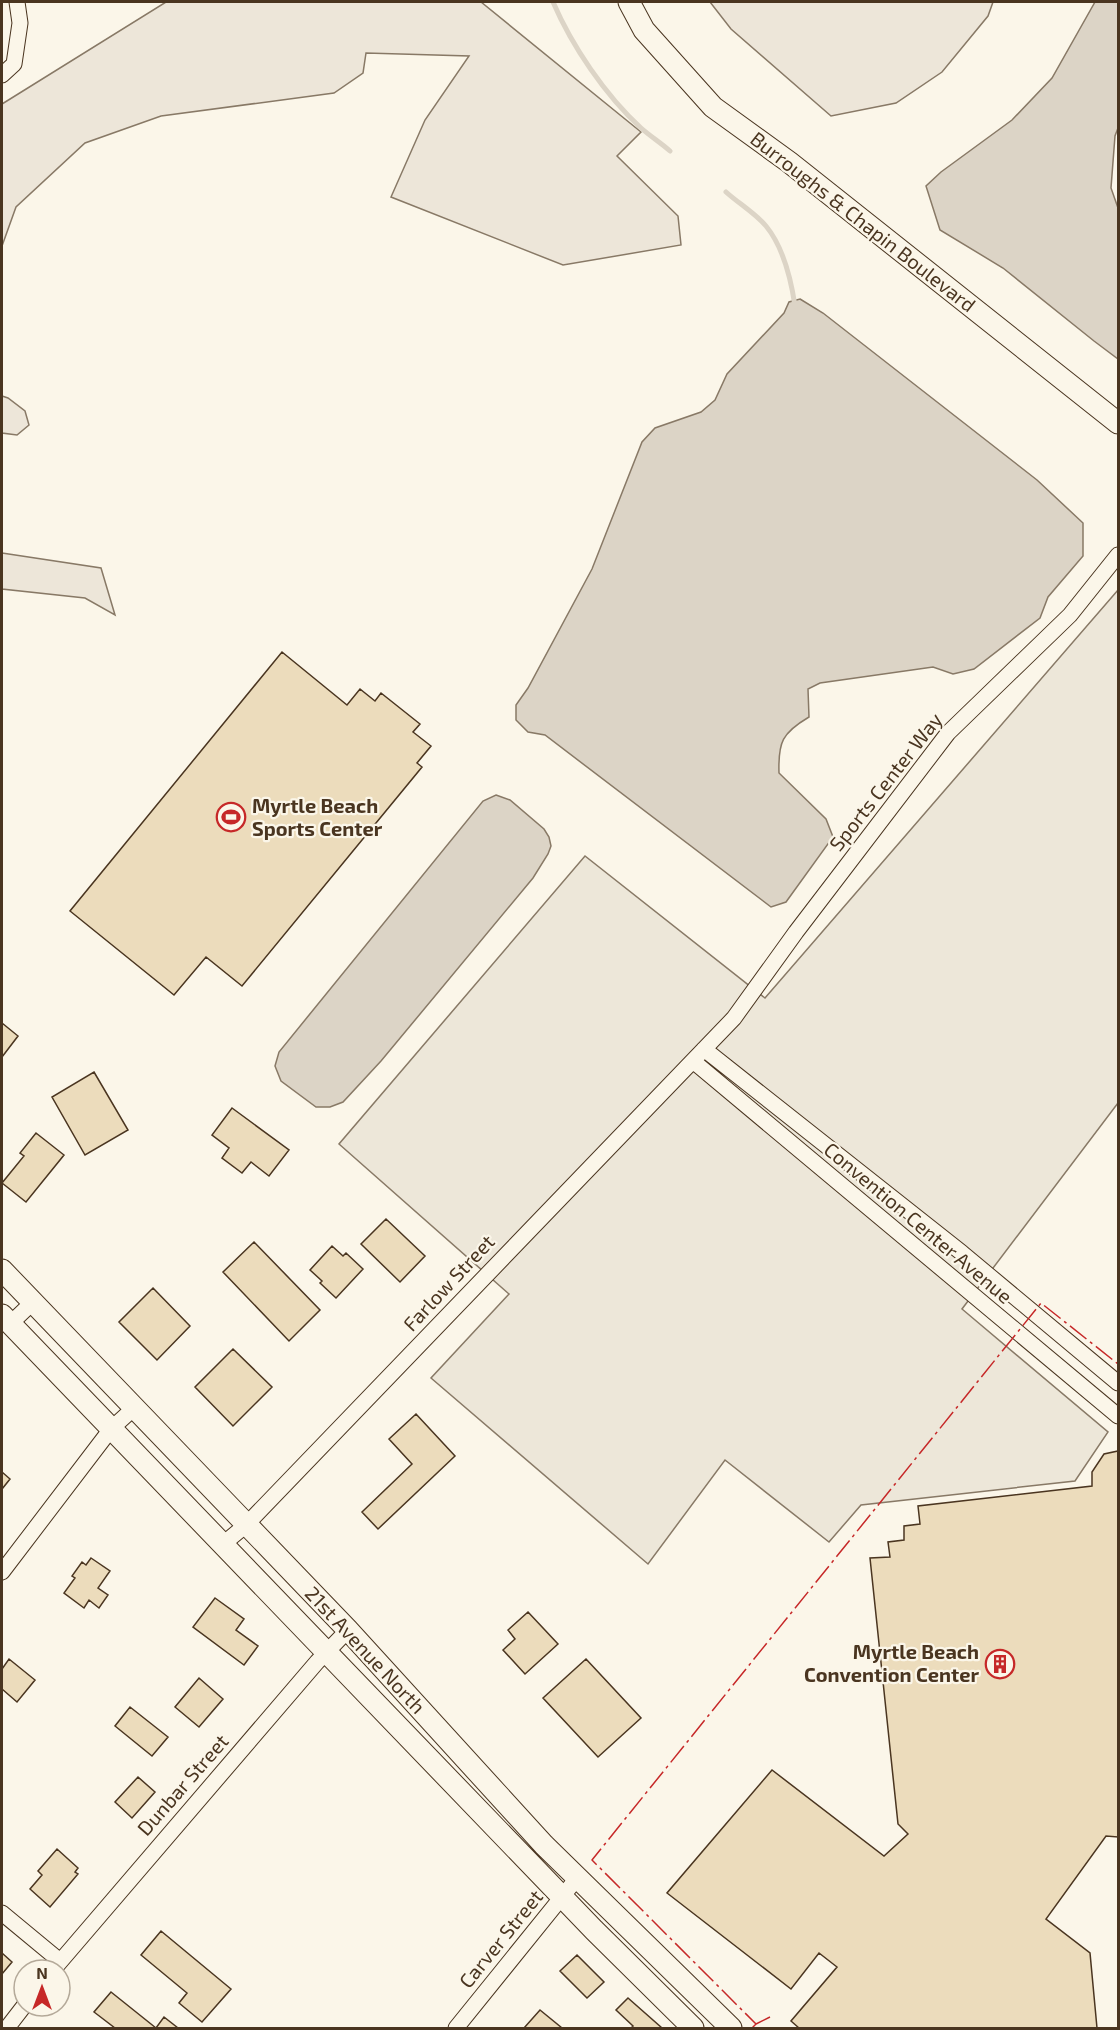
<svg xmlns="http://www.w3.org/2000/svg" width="1120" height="2030" viewBox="0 0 1120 2030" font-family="'Exo 2',sans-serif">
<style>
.green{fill:#ede6d9;stroke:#887966;stroke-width:1.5}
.parking{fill:#ede7d9;stroke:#887966;stroke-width:1.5}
.water{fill:#dcd4c6;stroke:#887966;stroke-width:1.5}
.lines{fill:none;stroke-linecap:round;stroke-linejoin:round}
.stream{stroke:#dcd4c6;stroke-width:5}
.building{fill:#ecdcbc;stroke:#4a3520;stroke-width:1.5}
.street-casing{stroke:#4a3520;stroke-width:17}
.secondary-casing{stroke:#4a3520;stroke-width:23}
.street{stroke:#fbf6e9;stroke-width:15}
.secondary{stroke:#fbf6e9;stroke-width:21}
.power{stroke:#c62828;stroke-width:1.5;stroke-dasharray:21 4.5 3 4.5;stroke-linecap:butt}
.labels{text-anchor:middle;stroke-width:4.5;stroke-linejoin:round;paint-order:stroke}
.street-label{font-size:20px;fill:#4a3520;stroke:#fbf6e9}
.poi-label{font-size:20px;font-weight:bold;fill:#4a3520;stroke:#fbf6e9;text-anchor:start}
</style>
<rect width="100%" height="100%" fill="#fbf6e9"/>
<!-- green -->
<path class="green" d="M166,2H481L641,132L617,156L678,216L681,245L563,265L391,197L425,120L469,56L366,53L363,73L334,93L161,116L85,143L16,207L2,246V104Z
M710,2H993L988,16L942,72L896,103L831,116L731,29Z
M2,396L8,398L25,411L29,425L17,435L2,433Z
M2,553L101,568L115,615L85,598L2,589Z"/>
<!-- parking -->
<path class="parking" d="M1118,590V1103L962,1309L1108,1432L1075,1481L861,1505L829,1542L725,1460L648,1564L431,1378L509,1294L339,1144L585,856L765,998Z"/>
<!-- water -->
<path class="water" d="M1095,2H1118V128L1115,136L1111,188L1118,208V359L1094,341L1003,268L940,230L926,186L941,172L1012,120L1052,78Z
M800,299L823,313L1037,480L1083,523V556L1048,597L1040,618L974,669L953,674L933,667L820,683L808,689L809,717C782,733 778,742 779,773L826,819L833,837L786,902L771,907L545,735L528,732L516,720V705L528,688L592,569L642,442L655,428L701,412L715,400L727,374L784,313L789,302Z
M496,795L510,800L544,829L549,837L551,846L548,854L533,878L381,1061L343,1102L330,1107H316L281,1081L275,1066L279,1052L483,801Z"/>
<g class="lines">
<!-- stream -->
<path class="stream" d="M553,2C572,46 605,95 641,128C650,136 661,143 670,151
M726,192C738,203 755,213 766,226C784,248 791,279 795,306"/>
</g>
<!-- building -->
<path class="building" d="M282,652L347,705L360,689L375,701L381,693L420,724L413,732L431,746L417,763L422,767L242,986L206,957L174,995L70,911Z
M2,1023L18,1036L2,1057Z
M94,1072L128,1130L85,1155L52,1097Z
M232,1108L289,1150L269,1176L251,1162L242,1173L222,1158L229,1148L212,1135Z
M36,1133L64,1155L26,1202L2,1183L24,1156L20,1153Z
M386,1219L425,1256L400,1282L361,1244Z
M254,1242L320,1310L289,1341L223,1272Z
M332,1246L343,1256L346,1253L363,1269L336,1298L320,1283L322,1281L310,1270Z
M153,1288L190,1326L157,1360L119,1322Z
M233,1349L272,1387L233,1426L195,1387Z
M416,1414L455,1456L378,1529L362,1512L412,1464L389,1439Z
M1118,1451V1837L1106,1836L1046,1919L1090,1953L1097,2028H799L791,2021L837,1967L819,1953L791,1989L667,1893L772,1770L884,1856L908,1834L898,1824L870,1558L890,1557L888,1542L904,1540V1526L920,1524L918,1506L1092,1486V1472L1104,1454Z
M2,1472L10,1479L2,1489Z
M91,1558L110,1571L98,1588L108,1595L99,1608L89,1600L84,1608L64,1593L75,1578L72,1576L82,1562L86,1565Z
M215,1598L244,1619L236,1630L258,1646L244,1665L193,1627Z
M528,1612L558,1644L525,1674L503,1650L515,1639L508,1630Z
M9,1659L35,1680L17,1702L2,1689V1669Z
M586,1659L641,1718L598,1757L543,1698Z
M199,1678L223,1699L199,1727L175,1707Z
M130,1707L168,1737L152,1756L115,1726Z
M138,1777L155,1792L132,1818L115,1802Z
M57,1849L78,1868L75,1872L78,1874L50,1907L30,1889L42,1875L38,1871Z
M161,1931L231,1989L202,2022L179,2003L187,1993L141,1955Z
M2,1953L12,1962L2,1974Z
M577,1955L604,1982L587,1998L560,1971Z
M111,1992L156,2028L164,2017L178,2028H115L94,2012Z
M628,1998L662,2028H631L633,2026L616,2010Z
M540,2010L562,2028H524Z"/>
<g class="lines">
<!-- street casing -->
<g class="street-casing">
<path id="street" d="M2,75L14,64L20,23L17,2
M704,1049L962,1253L1118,1383
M693,1061L1118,1416
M10,1324L32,1303
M222,1545L246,1525L734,1018L796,932L948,733L1070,615L1118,555
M2,1572L111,1429L133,1409
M2,1913L60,1961
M53,1970L317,1662L348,1630
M7,2028L24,2006
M456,2028L578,1877"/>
</g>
<!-- secondary casing -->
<g class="secondary-casing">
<path id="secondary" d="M629,2L644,30L713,107L789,162L1118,423
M2,1270L348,1630L544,1845L731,2028
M2,1315L594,1930L693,2028"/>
</g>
<!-- street -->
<use href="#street" class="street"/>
<!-- secondary -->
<use href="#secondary" class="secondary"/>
<!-- power -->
<path class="power" d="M756,2024L770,2017
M752,2028L756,2024L592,1860L1041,1303L1118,1364"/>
</g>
<!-- icons -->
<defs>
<g id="stadium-ring" transform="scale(1.5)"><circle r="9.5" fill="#fbf6e9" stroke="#c62828" stroke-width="1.5"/><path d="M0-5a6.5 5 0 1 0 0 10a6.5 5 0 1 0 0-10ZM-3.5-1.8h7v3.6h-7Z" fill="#c62828"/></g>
<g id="building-ring" transform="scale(1.5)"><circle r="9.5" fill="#fbf6e9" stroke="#c62828" stroke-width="1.5"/><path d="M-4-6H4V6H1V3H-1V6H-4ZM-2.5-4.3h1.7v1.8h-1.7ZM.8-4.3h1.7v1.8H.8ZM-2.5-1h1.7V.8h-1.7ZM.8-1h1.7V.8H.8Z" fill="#c62828"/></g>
</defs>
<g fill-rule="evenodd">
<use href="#stadium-ring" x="231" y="817"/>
<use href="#building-ring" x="1000" y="1664"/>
</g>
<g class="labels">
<!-- street labels -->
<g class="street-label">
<text transform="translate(863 222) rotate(38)" y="7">Burroughs &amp; Chapin Boulevard</text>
<text transform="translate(886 782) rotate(-52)" y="7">Sports Center Way</text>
<text transform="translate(918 1223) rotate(40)" y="7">Convention Center Avenue</text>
<text transform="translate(449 1283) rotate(-47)" y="7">Farlow Street</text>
<text transform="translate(365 1650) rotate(47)" y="7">21st Avenue North</text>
<text transform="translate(183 1785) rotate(-49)" y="7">Dunbar Street</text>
<text transform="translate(501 1939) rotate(-51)" y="7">Carver Street</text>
</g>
<!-- poi labels -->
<g class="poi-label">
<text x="252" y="813">Myrtle Beach<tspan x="252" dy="23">Sports Center</tspan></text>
<text x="979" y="1659" text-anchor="end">Myrtle Beach<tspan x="979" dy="23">Convention Center</tspan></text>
</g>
</g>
<!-- border -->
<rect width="1120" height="2030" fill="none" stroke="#4a3520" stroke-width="6"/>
<!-- north arrow -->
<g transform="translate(42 1988)"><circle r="28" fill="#fbf6e9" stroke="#b4a999" stroke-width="1.5"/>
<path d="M0-4.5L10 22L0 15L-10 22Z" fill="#c62828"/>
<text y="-9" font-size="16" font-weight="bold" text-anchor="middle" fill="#4a3520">N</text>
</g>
</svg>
